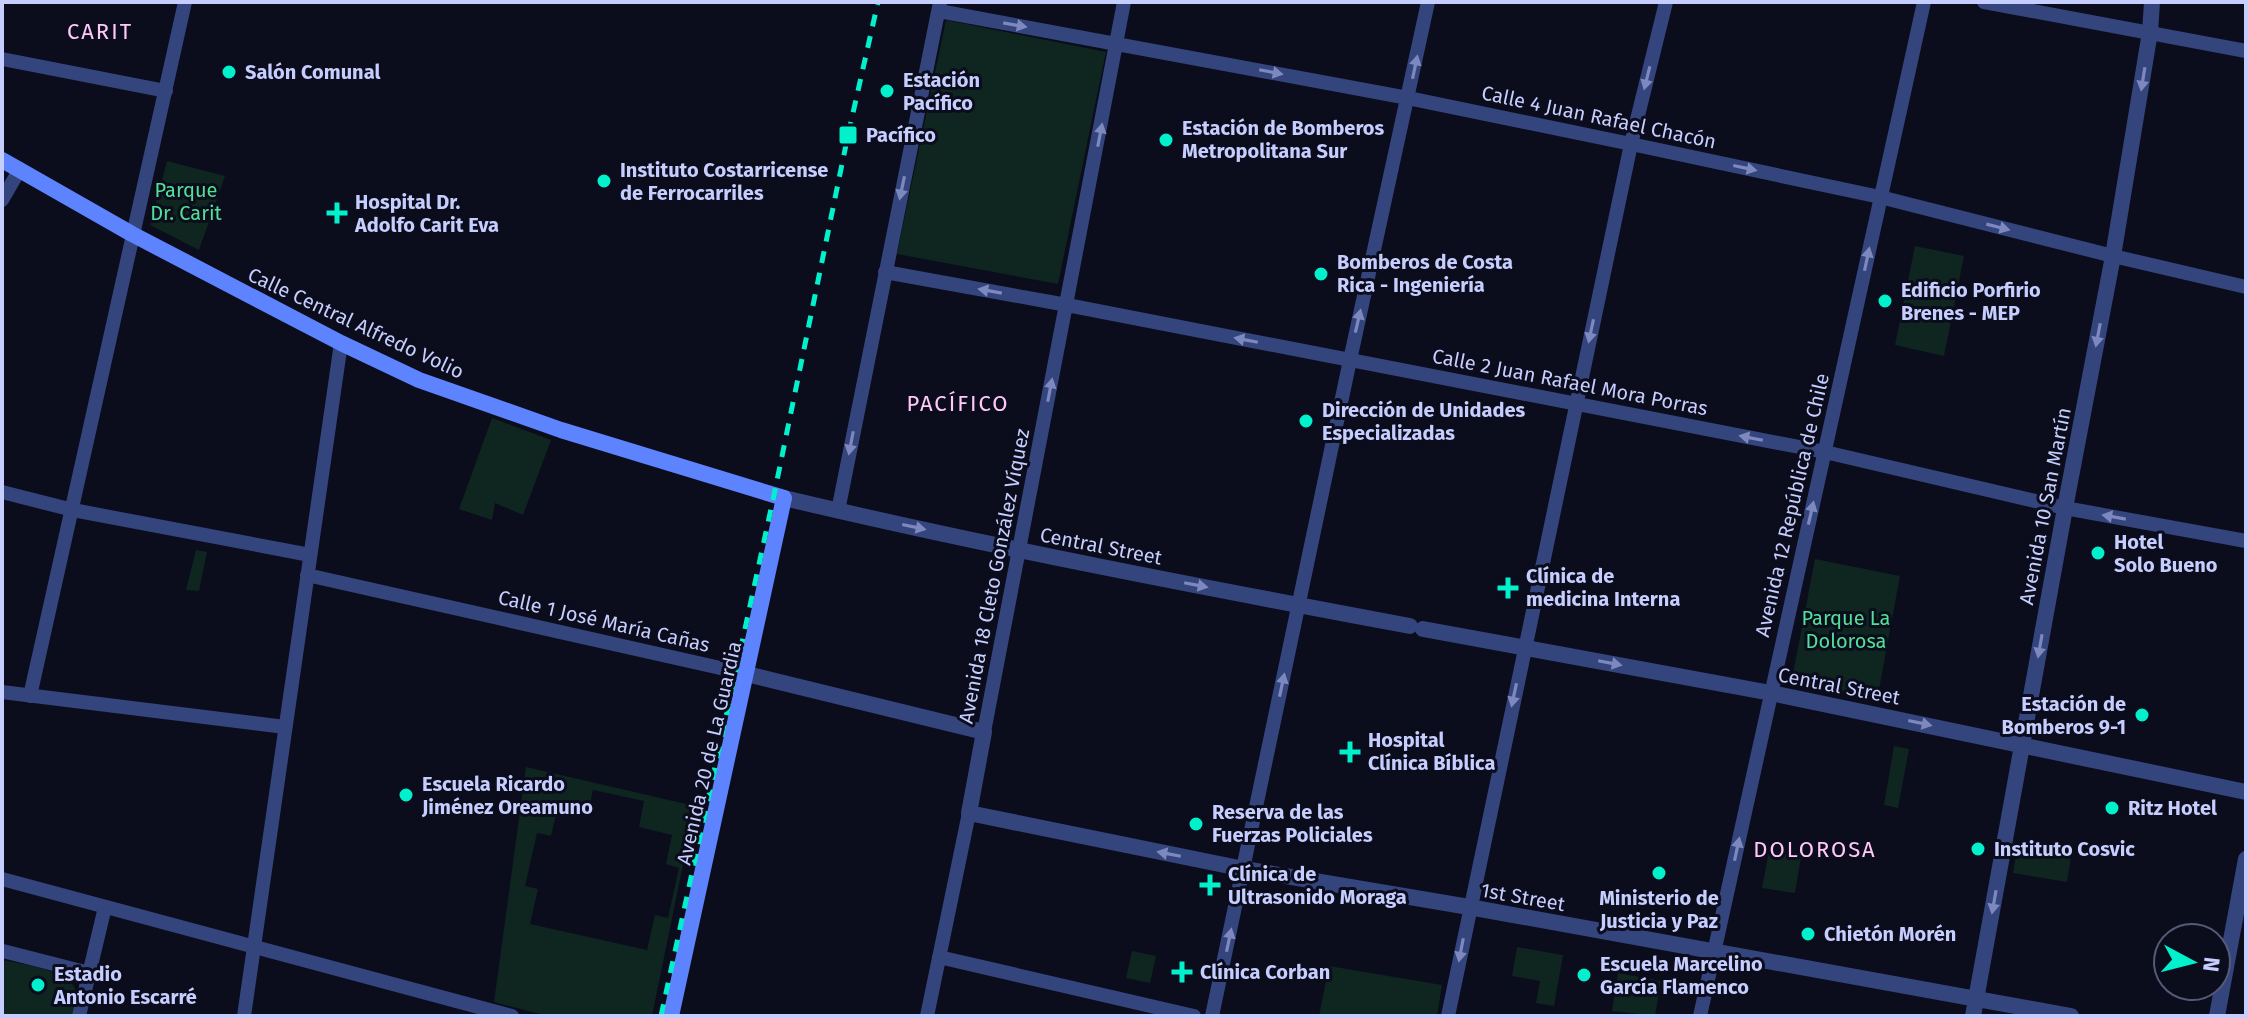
<svg xmlns="http://www.w3.org/2000/svg" width="2248" height="1018" viewBox="0 0 2248 1018" font-family="'Fira Sans',sans-serif">
<style>
.green{fill:#0e261f;fill-rule:evenodd}
.lines{fill:none;stroke-linecap:round;stroke-linejoin:round}
.minor{stroke:#34447d;stroke-width:14}
.tertiary{stroke:#34447d;stroke-width:16}
.secondary{stroke:#5d83ff;stroke-width:16}
.rail{stroke:#00f1cb;stroke-width:5;stroke-dasharray:12 10;stroke-linecap:butt}
.oneway{fill:#7d89be}
.poi-dot{fill:#00f1cb;stroke:#0b0c1c;stroke-width:3}
.labels{text-anchor:middle;stroke-width:6;stroke-linejoin:round;paint-order:stroke}
.poi-label{font-size:20px;font-weight:bold;fill:#c6ceff;stroke:#0b0c1c;text-anchor:start}
.street-label{font-size:20px;fill:#c6ceff;stroke:#0b0c1c}
.park-label{font-size:20px;fill:#51e097;stroke:#0b0c1c}
.neighbourhood-label{font-size:22px;letter-spacing:2px;fill:#ffc8f9;stroke:#0b0c1c}
</style>
<rect width="100%" height="100%" fill="#0b0c1c"/>
<!-- green -->
<path class="green" d="M946,20L1106,52L1058,284L897,254Z
M167,161L225,176L199,250L150,225Z
M1915,246L1964,256L1944,356L1895,345Z
M492,418L551,440L523,515L495,503L492,520L459,509Z
M196,550L207,552L199,591L186,590Z
M1815,559L1900,576L1877,700L1791,684Z
M1894,746L1909,749L1898,808L1884,805Z
M526,767L695,806L652,1016H548L494,1002ZM593,790L644,801L639,827L672,835L666,864L679,868L668,918L655,915L647,950L530,924L538,889L525,886L537,833L551,836L557,810L587,817Z
M2018,843L2072,851L2067,882L2013,873Z
M1769,851L1801,857L1795,893L1762,888Z
M1517,947L1563,955L1554,1006L1536,1003L1540,981L1512,976Z
M1132,951L1156,956L1150,983L1126,978Z
M2,960C21,964 71,970 76,991C78,999 75,1008 73,1016H2Z
M1329,966L1442,985L1437,1016H1319Z
M1618,973L1661,981L1655,1016L1612,1011Z"/>
<g class="lines">
<!-- minor -->
<path class="minor" d="M1984,2L2246,51
M939,11L1408,98L1631,144L1880,197L2113,256L2246,287
M2,59L166,91
M2,200L20,169
M885,272L1067,305L1825,452L2065,508L2246,541
M2,492L73,510L310,555
M838,511L940,2
M307,575L747,674
M2,692L285,727
M30,696L185,2
M984,732L1124,2
M2,879L512,1016
M3,951L89,973
M939,957L1194,1016
M79,1016L105,907
M244,1016L341,343
M927,1016L969,813
M1212,1016L1350,360L1428,2
M1448,1016L1631,144L1666,2
M1700,1016L1924,2"/>
<!-- tertiary -->
<path class="tertiary" d="M784,498C991,547 1201,587 1410,626
M1423,629L1771,693L2246,792
M747,674L984,732L969,813L1244,869L1469,907L2071,1016
M1973,1016L2065,508L2113,256L2150,32L2152,2
M2217,1016L2246,859"/>
<!-- secondary -->
<path class="secondary" d="M2,160L132,234L341,343L419,380L561,430L784,498L671,1016"/>
<!-- rail -->
<path class="rail" d="M661,1016L774,495L848,135L878,2"/>
</g>
<!-- one-way arrows -->
<defs><path id="oneway-solid" d="M-6-.8H1V-3.2L6.5 0L1 3.2V.8H-6Z" transform="scale(2)"/></defs>
<g class="oneway">
<use href="#oneway-solid" transform="translate(1015 25) rotate(10)"/>
<use href="#oneway-solid" transform="translate(1415 67) rotate(-78)"/>
<use href="#oneway-solid" transform="translate(1271 72) rotate(11)"/>
<use href="#oneway-solid" transform="translate(1647 78) rotate(104)"/>
<use href="#oneway-solid" transform="translate(2143 79) rotate(99)"/>
<use href="#oneway-solid" transform="translate(1100 135) rotate(-79)"/>
<use href="#oneway-solid" transform="translate(1745 168) rotate(12)"/>
<use href="#oneway-solid" transform="translate(902 188) rotate(102)"/>
<use href="#oneway-solid" transform="translate(1998 227) rotate(14)"/>
<use href="#oneway-solid" transform="translate(1867 259) rotate(-78)"/>
<use href="#oneway-solid" transform="translate(990 291) rotate(-170)"/>
<use href="#oneway-solid" transform="translate(1358 321) rotate(-77)"/>
<use href="#oneway-solid" transform="translate(1591 331) rotate(102)"/>
<use href="#oneway-solid" transform="translate(2098 335) rotate(101)"/>
<use href="#oneway-solid" transform="translate(1246 340) rotate(-169)"/>
<use href="#oneway-solid" transform="translate(1050 390) rotate(-79)"/>
<use href="#oneway-solid" transform="translate(1751 438) rotate(-169)"/>
<use href="#oneway-solid" transform="translate(851 443) rotate(101)"/>
<use href="#oneway-solid" transform="translate(1811 513) rotate(-77)"/>
<use href="#oneway-solid" transform="translate(2114 517) rotate(-170)"/>
<use href="#oneway-solid" transform="translate(914 527) rotate(12)"/>
<use href="#oneway-solid" transform="translate(1196 585) rotate(11)"/>
<use href="#oneway-solid" transform="translate(2040 646) rotate(100)"/>
<use href="#oneway-solid" transform="translate(1610 663) rotate(11)"/>
<use href="#oneway-solid" transform="translate(1282 685) rotate(-78)"/>
<use href="#oneway-solid" transform="translate(1514 695) rotate(102)"/>
<use href="#oneway-solid" transform="translate(1920 723) rotate(12)"/>
<use href="#oneway-solid" transform="translate(1737 849) rotate(-78)"/>
<use href="#oneway-solid" transform="translate(1169 854) rotate(-169)"/>
<use href="#oneway-solid" transform="translate(1994 902) rotate(100)"/>
<use href="#oneway-solid" transform="translate(1229 940) rotate(-78)"/>
<use href="#oneway-solid" transform="translate(1461 950) rotate(101)"/>
</g>
<!-- markers -->
<g class="poi-dot">
<circle cx="229" cy="72" r="8"/>
<circle cx="887" cy="91" r="8"/>
<rect x="838" y="125" width="20" height="20" rx="4"/>
<circle cx="1166" cy="140" r="8"/>
<circle cx="604" cy="181" r="8"/>
<path d="M333 201h8v8h8v8h-8v8h-8v-8h-8v-8h8z"/>
<circle cx="1321" cy="274" r="8"/>
<circle cx="1885" cy="301" r="8"/>
<circle cx="1306" cy="421" r="8"/>
<circle cx="2098" cy="553" r="8"/>
<path d="M1504 576h8v8h8v8h-8v8h-8v-8h-8v-8h8z"/>
<circle cx="2142" cy="715" r="8"/>
<path d="M1346 740h8v8h8v8h-8v8h-8v-8h-8v-8h8z"/>
<circle cx="406" cy="795" r="8"/>
<circle cx="2112" cy="808" r="8"/>
<circle cx="1196" cy="824" r="8"/>
<circle cx="1978" cy="849" r="8"/>
<circle cx="1659" cy="873" r="8"/>
<path d="M1206 873h8v8h8v8h-8v8h-8v-8h-8v-8h8z"/>
<circle cx="1808" cy="934" r="8"/>
<path d="M1178 960h8v8h8v8h-8v8h-8v-8h-8v-8h8z"/>
<circle cx="1584" cy="975" r="8"/>
<circle cx="38" cy="985" r="8"/>
</g>
<g class="labels">
<!-- poi labels -->
<g class="poi-label">
<text x="245" y="79">Salón Comunal</text>
<text x="903" y="87">Estación<tspan x="903" dy="23">Pacífico</tspan></text>
<text x="1182" y="135">Estación de Bomberos<tspan x="1182" dy="23">Metropolitana Sur</tspan></text>
<text x="866" y="142">Pacífico</text>
<text x="620" y="177">Instituto Costarricense<tspan x="620" dy="23">de Ferrocarriles</tspan></text>
<text x="355" y="209">Hospital Dr.<tspan x="355" dy="23">Adolfo Carit Eva</tspan></text>
<text x="1337" y="269">Bomberos de Costa<tspan x="1337" dy="23">Rica - Ingeniería</tspan></text>
<text x="1901" y="297">Edificio Porfirio<tspan x="1901" dy="23">Brenes - MEP</tspan></text>
<text x="1322" y="417">Dirección de Unidades<tspan x="1322" dy="23">Especializadas</tspan></text>
<text x="2114" y="549">Hotel<tspan x="2114" dy="23">Solo Bueno</tspan></text>
<text x="1526" y="583">Clínica de<tspan x="1526" dy="23">medicina Interna</tspan></text>
<text x="2126" y="711" text-anchor="end">Estación de<tspan x="2126" dy="23">Bomberos 9-1</tspan></text>
<text x="1368" y="747">Hospital<tspan x="1368" dy="23">Clínica Bíblica</tspan></text>
<text x="422" y="791">Escuela Ricardo<tspan x="422" dy="23">Jiménez Oreamuno</tspan></text>
<text x="2128" y="815">Ritz Hotel</text>
<text x="1212" y="819">Reserva de las<tspan x="1212" dy="23">Fuerzas Policiales</tspan></text>
<text x="1994" y="856">Instituto Cosvic</text>
<text x="1228" y="881">Clínica de<tspan x="1228" dy="23">Ultrasonido Moraga</tspan></text>
<text x="1659" y="905" text-anchor="middle">Ministerio de<tspan x="1659" dy="23">Justicia y Paz</tspan></text>
<text x="1824" y="941">Chietón Morén</text>
<text x="1600" y="971">Escuela Marcelino<tspan x="1600" dy="23">García Flamenco</tspan></text>
<text x="1200" y="979">Clínica Corban</text>
<text x="54" y="981">Estadio<tspan x="54" dy="23">Antonio Escarré</tspan></text>
</g>
<!-- street labels -->
<g class="street-label">
<text transform="translate(1599 117) rotate(12)" y="7">Calle 4 Juan Rafael Chacón</text>
<text transform="translate(356 323) rotate(25)" y="7">Calle Central Alfredo Volio</text>
<text transform="translate(1570 382) rotate(11)" y="7">Calle 2 Juan Rafael Mora Porras</text>
<text transform="translate(1792 505) rotate(-77)" y="7">Avenida 12 República de Chile</text>
<text transform="translate(2045 506) rotate(-79)" y="7">Avenida 10 San Martín</text>
<text transform="translate(1101 546) rotate(11)" y="7">Central Street</text>
<text transform="translate(994 576) rotate(-79)" y="7">Avenida 18 Cleto González Víquez</text>
<text transform="translate(604 621) rotate(13)" y="7">Calle 1 José María Cañas</text>
<text transform="translate(1839 686) rotate(11)" y="7">Central Street</text>
<text transform="translate(709 753) rotate(-77)" y="7">Avenida 20 de La Guardia</text>
<text transform="translate(1523 897) rotate(10)" y="7">1st Street</text>
</g>
<!-- park labels -->
<g class="park-label">
<text x="186" y="197">Parque<tspan x="186" dy="23">Dr. Carit</tspan></text>
<text x="1846" y="625">Parque La<tspan x="1846" dy="23">Dolorosa</tspan></text>
</g>
<!-- neighbourhood labels -->
<g class="neighbourhood-label">
<text x="100" y="39">CARIT</text>
<text x="958" y="411">PACÍFICO</text>
<text x="1815" y="857">DOLOROSA</text>
</g>
</g>
<!-- border -->
<rect width="2248" height="1018" fill="none" stroke="#c6ceff" stroke-width="8"/>
<!-- north arrow -->
<g transform="translate(2192 962) rotate(97)"><circle r="38" fill="#0b0c1c" stroke="#565a77" stroke-width="2"/>
<path d="M0-6L14 30L0 20L-14 30Z" fill="#00f1cb"/>
<text y="-12" font-size="22" font-weight="bold" text-anchor="middle" fill="#c6ceff">N</text>
</g>
</svg>
